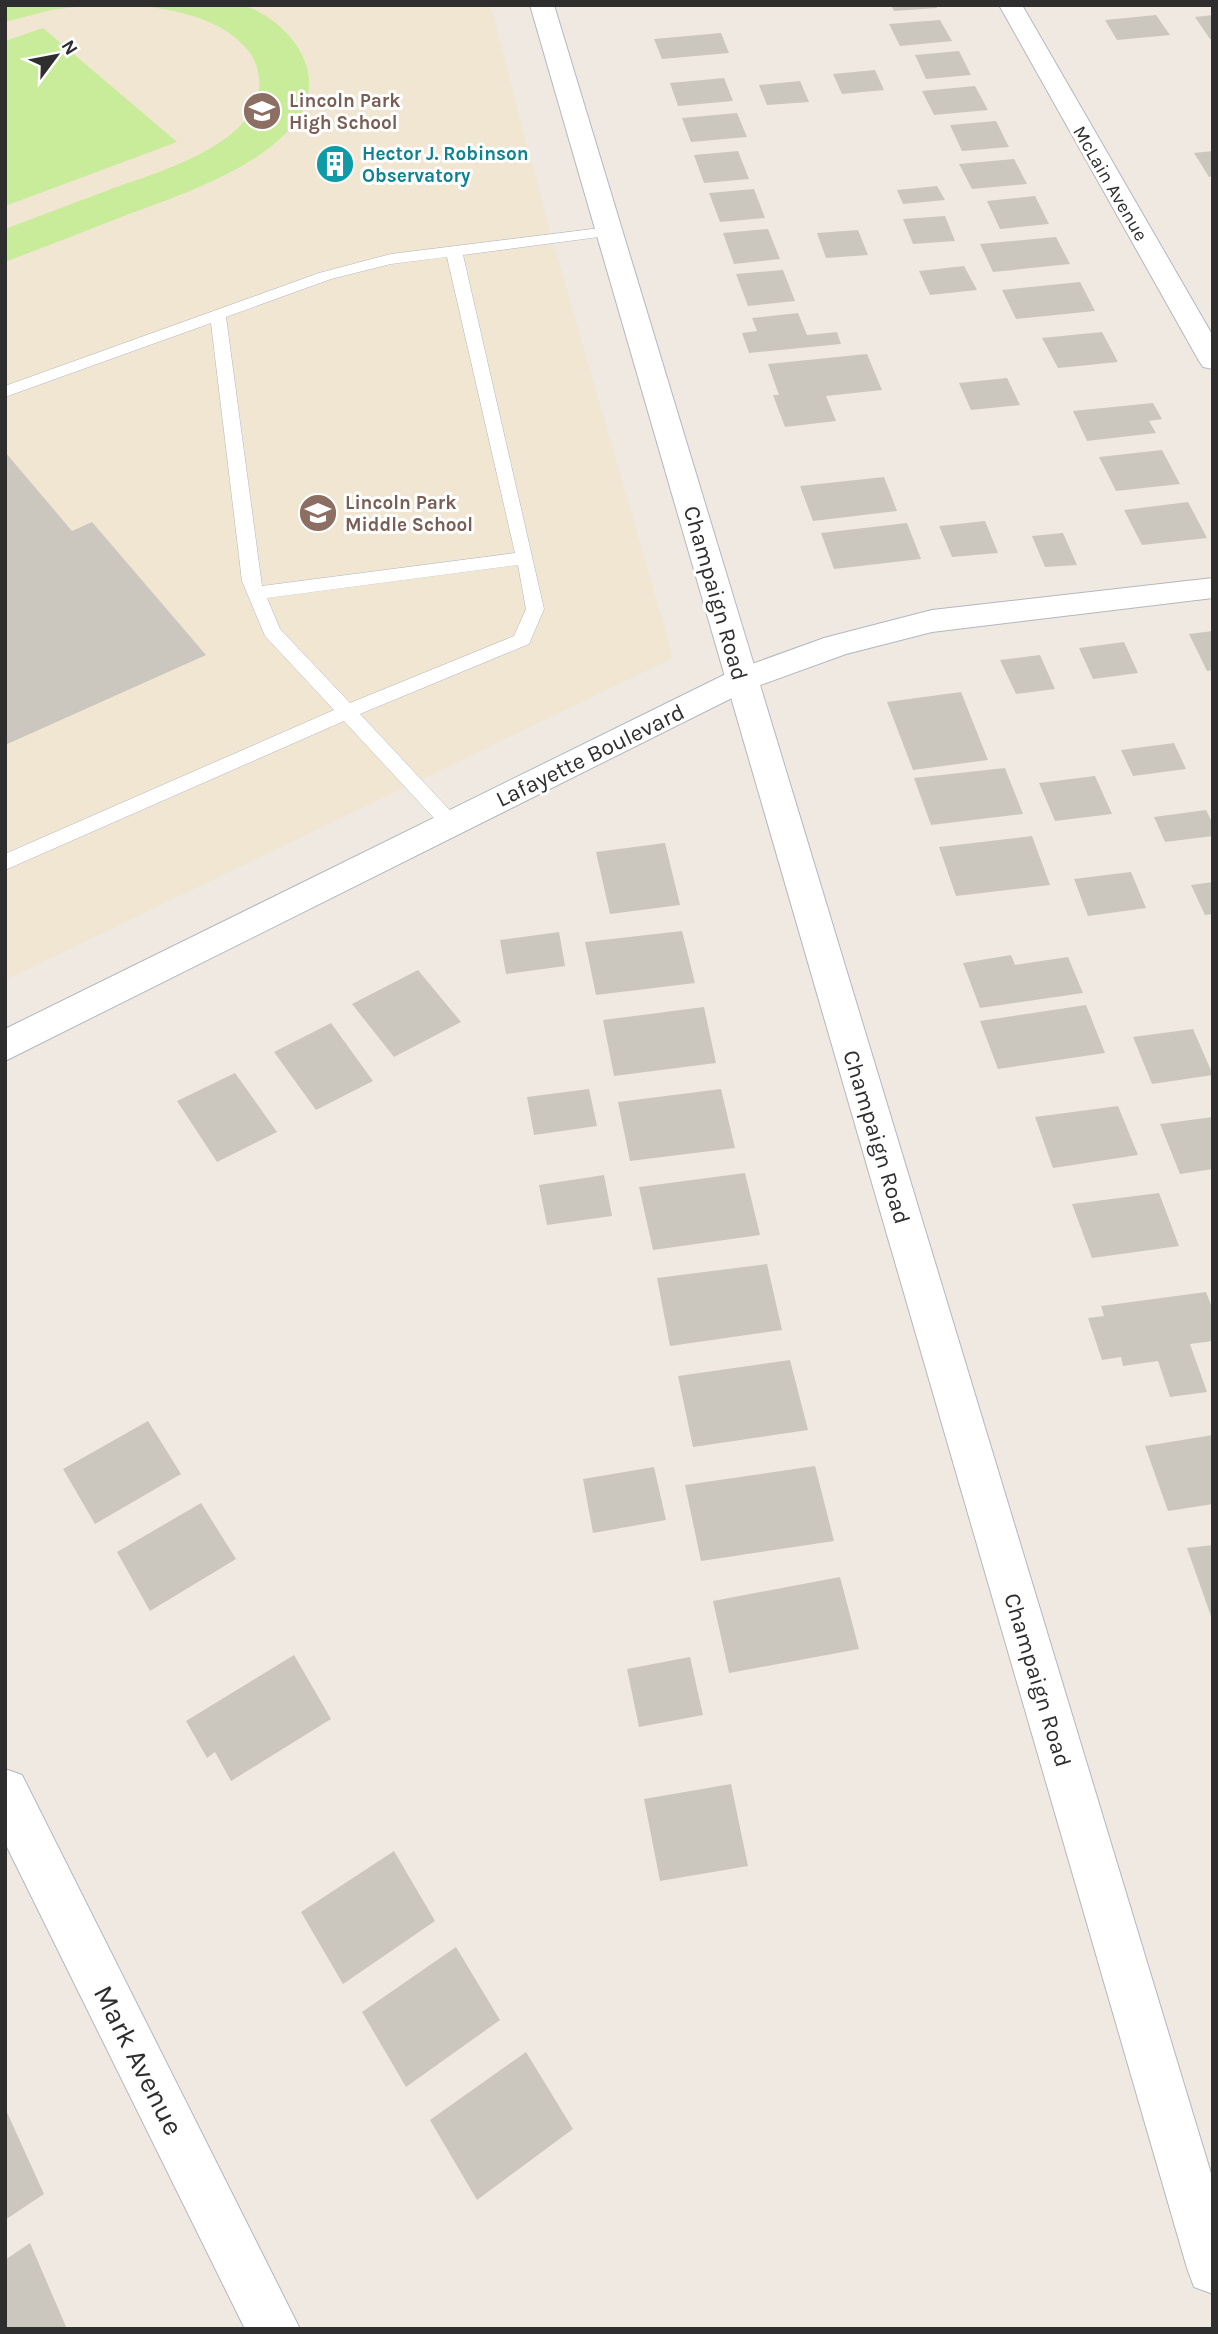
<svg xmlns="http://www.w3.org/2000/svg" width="1218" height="2334" viewBox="0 0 1218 2334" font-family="Karla,sans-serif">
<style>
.education{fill:#f0e6d1}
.pitch{fill:#c9ec9a}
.building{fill:#cbc7bf}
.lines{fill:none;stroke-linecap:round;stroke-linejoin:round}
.lane-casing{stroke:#b4b7c1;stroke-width:1}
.street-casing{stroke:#b4b7c1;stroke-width:2}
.secondary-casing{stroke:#b4b7c1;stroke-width:2}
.lane{fill:#fff;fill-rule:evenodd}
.street{fill:#fff;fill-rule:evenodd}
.secondary{fill:#fff;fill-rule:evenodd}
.labels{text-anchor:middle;stroke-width:6;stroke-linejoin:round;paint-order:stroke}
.far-education-label{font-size:19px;font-weight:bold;fill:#785e54;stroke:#fff;text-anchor:start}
.far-culture-label{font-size:19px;font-weight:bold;fill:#0d838f;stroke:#fff;text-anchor:start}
.far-street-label{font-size:19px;fill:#2e2e2e;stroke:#fff}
.street-label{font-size:23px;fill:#2e2e2e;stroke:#fff}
.near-street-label{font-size:28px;fill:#2e2e2e;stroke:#fff}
</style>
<rect width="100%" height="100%" fill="#efe9e1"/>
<!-- education -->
<path class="education" d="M5,5H490L546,217L673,658L5,980Z"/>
<!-- pitch -->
<path class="pitch" d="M5,5H93L51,10L5,22Z
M129,5C157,5 186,5 214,5C224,5 236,3 245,6C267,13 291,33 301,53C347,142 185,193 129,214C88,230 47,246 5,262V229C39,216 72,204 106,191C152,174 253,147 259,89C260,76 258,64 250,53C224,17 170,8 129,5Z
M43,28L177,142L5,206V41Z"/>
<!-- building -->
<path class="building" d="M891,5H936L937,8L894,11Z
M1156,15L1170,35L1117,40L1105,20Z
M1213,15V39H1210L1195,17Z
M940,20L952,41L900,46L889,24Z
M721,33L729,53L662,59L654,39Z
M959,51L971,75L926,79L915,55Z
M875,70L884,90L842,94L833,74Z
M724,78L733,101L678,106L670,83Z
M800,81L809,102L767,105L759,85Z
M975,86L988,110L934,115L922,91Z
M737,113L747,137L691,142L682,118Z
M996,121L1009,147L962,151L950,125Z
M738,151L749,179L704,183L694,155Z
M1213,151V176L1209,177L1194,153Z
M339,157L346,160L344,168L335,171L324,167L325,160Z
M1014,159L1027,184L972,189L959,164Z
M937,186L945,200L903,204L897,190Z
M754,189L765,218L720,222L709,193Z
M1035,196L1049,224L1000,229L987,201Z
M945,216L955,241L913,244L903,219Z
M768,229L780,259L734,264L723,233Z
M858,230L868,255L826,258L817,233Z
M1056,237L1070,264L993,272L980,244Z
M964,266L977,290L930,295L919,271Z
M783,270L795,301L748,306L736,274Z
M1080,282L1095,311L1016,319L1002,290Z
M798,313L807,335L837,332L841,344L749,353L742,333L757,331L752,318Z
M1102,332L1118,362L1058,368L1042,338Z
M867,354L882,390L826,396L836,421L785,427L773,395H779L768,364Z
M1007,378L1020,405L971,410L959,383Z
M1153,403L1162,419L1149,421L1156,433L1087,441L1073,411Z
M1162,450L1180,484L1116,491L1099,457Z
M5,452L72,531L92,522L206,655L5,745Z
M884,477L897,511L813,521L800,486Z
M1188,502L1207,538L1142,545L1124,510Z
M985,521L998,553L952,557L939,526Z
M907,523L921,559L834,569L821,533Z
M1063,533L1077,565L1045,567L1032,536Z
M1213,631V670L1207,671L1189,634Z
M1124,642L1138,673L1093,679L1079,648Z
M1040,655L1055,689L1016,694L1000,660Z
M961,692L988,760L913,770L887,702Z
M1174,743L1186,769L1133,776L1121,750Z
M1005,768L1023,814L931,825L914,778Z
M1095,776L1112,814L1055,821L1039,783Z
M1206,810L1213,824V836L1165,842L1154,817Z
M1032,836L1050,885L956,896L939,847Z
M665,843L680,905L610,914L596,852Z
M1131,872L1146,908L1088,916L1074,879Z
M1213,882V914L1205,915L1191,885Z
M682,931L695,983L596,995L585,942Z
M559,932L565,966L506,974L500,940Z
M1011,955L1015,965L1068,957L1083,993L980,1008L963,963Z
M418,970L461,1022L394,1057L352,1004Z
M1086,1005L1105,1053L998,1069L980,1021Z
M704,1007L716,1063L614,1076L603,1020Z
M331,1023L373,1081L316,1110L274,1052Z
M1193,1029L1213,1075L1152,1084L1133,1037Z
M235,1073L277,1132L217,1162L177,1101Z
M589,1089L597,1126L534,1135L527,1097Z
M721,1089L735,1148L630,1161L618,1102Z
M1118,1106L1138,1155L1053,1168L1035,1117Z
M1213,1117V1169L1180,1174L1160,1124Z
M745,1173L760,1235L653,1250L639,1187Z
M604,1175L612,1216L547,1225L539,1185Z
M1159,1193L1179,1246L1092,1258L1072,1204Z
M767,1264L782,1330L670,1346L657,1278Z
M1206,1292L1213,1310V1341L1190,1344L1207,1392L1170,1397L1158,1361L1123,1366L1121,1357L1102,1360L1088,1318L1104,1316L1101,1306Z
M790,1360L808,1430L693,1447L678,1376Z
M148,1421L181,1474L95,1524L63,1469Z
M1213,1435V1504L1168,1511L1145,1446Z
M815,1466L834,1541L701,1561L685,1485Z
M654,1467L666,1520L593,1533L583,1479Z
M201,1503L236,1559L150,1611L117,1552Z
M1213,1545V1619H1212L1187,1548Z
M840,1577L859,1649L729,1673L713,1601Z
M294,1655L331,1719L231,1781L215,1752L207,1758L186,1721Z
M690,1657L703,1715L639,1727L627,1669Z
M731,1784L748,1866L660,1881L644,1799Z
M394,1851L435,1921L343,1984L301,1912Z
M456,1947L500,2020L406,2087L362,2012Z
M526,2052L573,2129L477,2200L430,2120Z
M5,2108L44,2194L5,2220Z
M30,2243L67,2329H5V2260Z"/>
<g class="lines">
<!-- lane casing -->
<g class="lane-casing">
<path id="lane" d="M609,227L614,229L617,232L614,235L463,255L544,609L529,644L360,714L458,819L461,824L458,829L451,831L444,829L344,721L5,870V854L334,710L265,636L242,581L211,323L5,397V386L319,273L391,254ZM447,257L515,553L262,586L226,317L331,279L391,264ZM518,565L526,609L514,636L350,703L280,629L267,598Z"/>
</g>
<!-- street casing -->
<g class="street-casing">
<path id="street" d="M999,5H1022L1213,336V369L1203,367L1199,361Z
M1213,578V598L932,632L846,654L752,688L5,1061V1029L730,672L824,638L932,610Z
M5,1769L22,1775L300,2329H245L5,1843Z"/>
</g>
<!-- secondary casing -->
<g class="secondary-casing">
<path id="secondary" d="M530,5H554L1213,2180V2294L1194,2287L1187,2268Z"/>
</g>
<!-- lane -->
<use href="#lane" class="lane"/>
<!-- street -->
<use href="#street" class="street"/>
<!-- secondary -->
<use href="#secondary" class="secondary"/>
</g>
<!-- icons -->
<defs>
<g id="school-disc" transform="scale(2.0125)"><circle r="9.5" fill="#8d6e63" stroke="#fff"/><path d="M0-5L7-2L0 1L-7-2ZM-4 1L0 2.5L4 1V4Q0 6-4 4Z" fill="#fff"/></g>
<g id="building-disc" transform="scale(2.0125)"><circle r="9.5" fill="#0f9aa8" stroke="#fff"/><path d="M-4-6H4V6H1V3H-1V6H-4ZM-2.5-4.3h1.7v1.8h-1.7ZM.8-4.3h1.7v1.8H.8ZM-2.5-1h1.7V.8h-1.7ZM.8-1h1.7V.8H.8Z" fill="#fff"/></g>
</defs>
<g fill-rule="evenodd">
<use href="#school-disc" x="262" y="111"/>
<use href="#building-disc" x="335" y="164"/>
<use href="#school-disc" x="318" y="513"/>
</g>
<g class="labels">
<!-- far-education labels -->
<g class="far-education-label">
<text x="289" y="107">Lincoln Park<tspan x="289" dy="22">High School</tspan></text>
<text x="345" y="509">Lincoln Park<tspan x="345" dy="22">Middle School</tspan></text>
</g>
<!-- far-culture labels -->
<g class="far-culture-label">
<text x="362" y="160">Hector J. Robinson<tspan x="362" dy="22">Observatory</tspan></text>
</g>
<!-- far-street labels -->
<g class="far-street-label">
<text transform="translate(1111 183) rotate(60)" y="7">McLain Avenue</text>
</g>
<!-- street labels -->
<g class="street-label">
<text transform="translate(716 593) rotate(74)" y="8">Champaign Road</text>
<text transform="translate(590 755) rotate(-26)" y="8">Lafayette Boulevard</text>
<text transform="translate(877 1137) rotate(73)" y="8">Champaign Road</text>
<text transform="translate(1038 1680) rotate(73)" y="8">Champaign Road</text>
</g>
<!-- near-street labels -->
<g class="near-street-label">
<text transform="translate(139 2060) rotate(63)" y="10">Mark Avenue</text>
</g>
</g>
<!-- border -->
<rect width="1218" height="2334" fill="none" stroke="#2e2e2e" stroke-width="14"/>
<!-- north arrow -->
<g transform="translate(56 56) rotate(58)" stroke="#ffffff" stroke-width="5" paint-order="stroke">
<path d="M0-5L12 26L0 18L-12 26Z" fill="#2e2e2e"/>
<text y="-10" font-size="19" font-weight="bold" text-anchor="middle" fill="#2e2e2e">N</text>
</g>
</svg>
